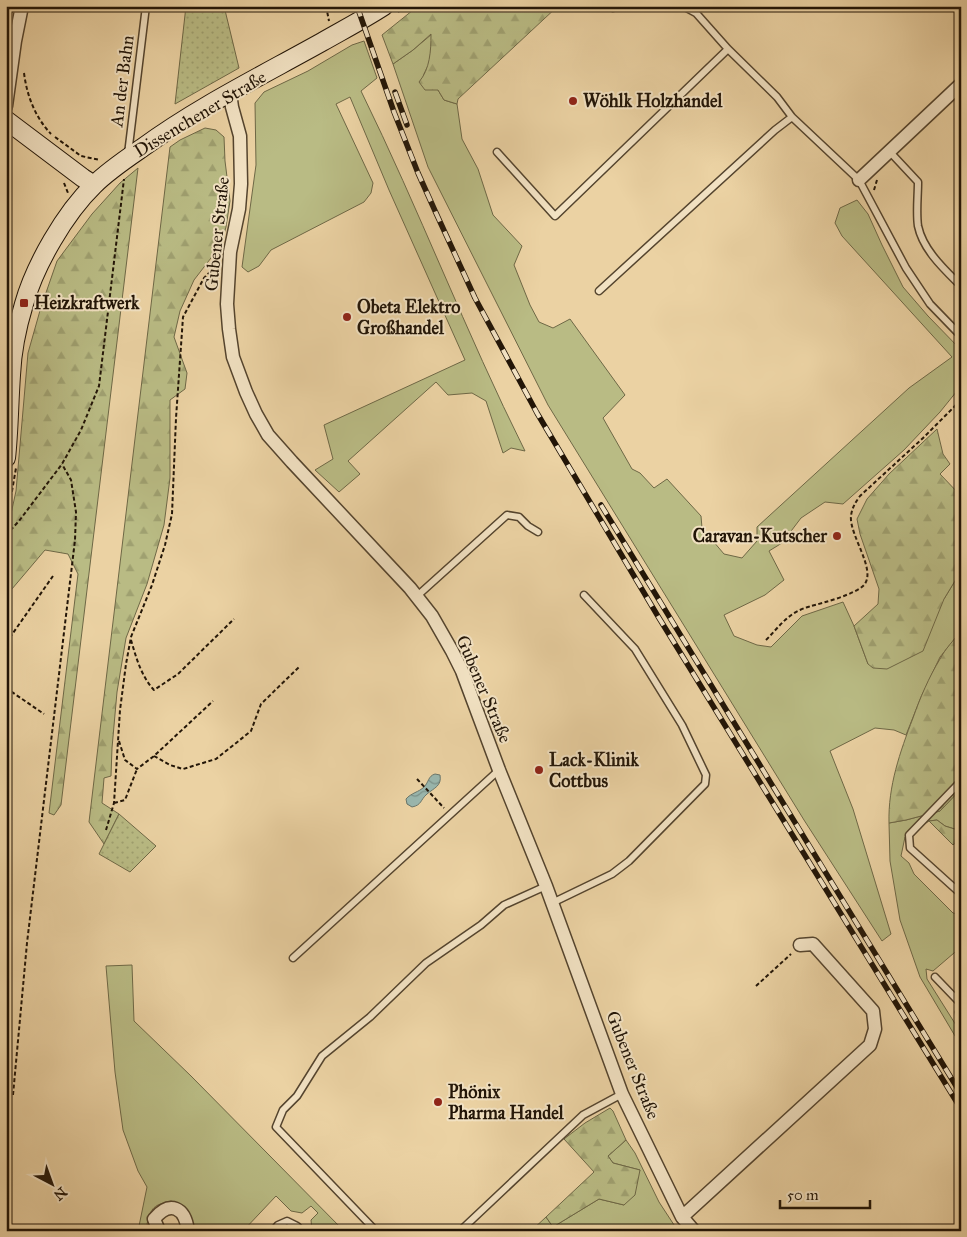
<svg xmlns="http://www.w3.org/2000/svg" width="967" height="1237" viewBox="0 0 967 1237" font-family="'IM FELL Great Primer',serif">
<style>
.grass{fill:#b9bb84;stroke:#6e6846}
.forest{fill:url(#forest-firs);stroke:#6e6846}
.garden{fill:url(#garden-dots);stroke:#6e6846}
.water{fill:url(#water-waves);stroke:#69766b}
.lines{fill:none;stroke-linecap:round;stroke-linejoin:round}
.lane-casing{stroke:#54442e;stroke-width:9}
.street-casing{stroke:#54442e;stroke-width:15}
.secondary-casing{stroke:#221507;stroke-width:20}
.path{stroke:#221507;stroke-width:2;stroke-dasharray:4 2.5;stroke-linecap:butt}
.lane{stroke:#f2e2c3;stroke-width:6}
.street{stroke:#f2e2c3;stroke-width:12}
.secondary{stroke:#f2e2c3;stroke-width:18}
.rail-casing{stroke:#221507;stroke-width:5.5}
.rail{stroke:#f2e2c3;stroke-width:4;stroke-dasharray:11;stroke-linecap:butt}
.poi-dot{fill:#8f2418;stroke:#f2e2c3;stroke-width:2}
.labels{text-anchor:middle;stroke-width:4;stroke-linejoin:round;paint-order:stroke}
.street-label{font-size:18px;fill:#221507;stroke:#f2e2c3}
.poi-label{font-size:18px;font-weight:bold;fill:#221507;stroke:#f2e2c3;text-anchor:start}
</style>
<defs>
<pattern id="forest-firs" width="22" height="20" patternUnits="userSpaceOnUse" patternTransform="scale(1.25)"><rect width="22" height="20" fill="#b9bb84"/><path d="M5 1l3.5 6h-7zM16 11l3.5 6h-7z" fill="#9fa070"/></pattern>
<pattern id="garden-dots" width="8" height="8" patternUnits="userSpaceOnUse" patternTransform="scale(1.25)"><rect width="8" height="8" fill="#b9bb84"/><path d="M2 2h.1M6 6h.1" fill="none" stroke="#9fa070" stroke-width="1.8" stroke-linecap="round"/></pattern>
<pattern id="water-waves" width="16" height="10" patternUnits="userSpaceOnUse" patternTransform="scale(1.25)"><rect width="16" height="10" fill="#99b6ad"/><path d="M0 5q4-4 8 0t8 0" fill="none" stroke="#7c938b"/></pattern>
</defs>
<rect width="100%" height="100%" fill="#ebd2a3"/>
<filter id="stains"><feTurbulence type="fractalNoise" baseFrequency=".004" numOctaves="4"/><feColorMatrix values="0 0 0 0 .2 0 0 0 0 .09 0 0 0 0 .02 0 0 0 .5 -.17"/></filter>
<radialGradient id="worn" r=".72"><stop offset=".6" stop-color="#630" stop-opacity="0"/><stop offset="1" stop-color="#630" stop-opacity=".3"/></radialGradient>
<!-- grass -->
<path class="grass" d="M432,34C431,44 432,57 428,66C426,70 424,73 423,77L438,90L444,100L457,104L462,139L478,169L493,215L522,246L514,265L530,305L539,322L553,328L570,319L625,395L603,418L632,469L640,473L654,488L667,479L701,516L702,528L724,554L742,558L757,541V527L909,388L952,357L842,236L835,223L840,208L857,200L868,214L882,245L903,287L928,316L961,350V386L940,412L904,450L843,504L825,502L801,518L782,543L769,551L784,580L765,595L724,615L734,636L757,645L771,647L802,616L843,602L854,626L868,664L944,599L961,571V631L940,657L921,697L906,735L894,730L875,728L830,751L853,809L891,934L882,941L804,820L548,405L428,167L393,64L413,50Z
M364,41L377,78L361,91C419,209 466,333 525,451L511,448L503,453L486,401L472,393L448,395L436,382L348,461L360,474L339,492L315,470L333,459L324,425L465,360L389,190L350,97L336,104L373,183L371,193L364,202L271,250L259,266L248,272L242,267L256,165L255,103L264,92L308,71L352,45Z
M961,789V831L945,826L937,820L929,821L905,837L901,856L909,863L914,874L953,913L961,915V947L933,971L926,969L927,979L961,1033V1046L920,977L900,920L890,861L889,823L906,820L940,811Z
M132,965L134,1021L191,1076L344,1231H312L311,1220L318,1213L311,1206L302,1213L291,1211L276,1196L243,1231H193C189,1211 189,1210 171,1201C154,1205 151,1207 147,1224L150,1231H138L147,1187L138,1171L123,1130L115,1072L106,966Z
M626,1140L635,1153L659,1202L678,1231H531L546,1217L553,1227L599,1199L624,1205L640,1170L613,1163L608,1156Z"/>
<!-- forest -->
<path class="forest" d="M418,6H558L458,99L457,104L444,100L438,90H425L419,82C430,69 431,51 431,34L413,50L393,64L382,35Z
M205,128L216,130L224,137L225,161L230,201L226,227L221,245L194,280L180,311L174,337L187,373L185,389L170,400V478L164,525L147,584L126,638L117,692L112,748L111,776L104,778L102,803L119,814L104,844L89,822L170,147L180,140Z
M138,168L61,805L54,815L49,813L78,574L68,554L45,550L6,596V537L16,491L28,353L41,307L57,261L92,214L120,183Z
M937,429L943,454L950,464L940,474L961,496V571L944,599L923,651L887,669L873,668L868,664L854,626L878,604L879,589L860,534L857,519L867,499L889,474Z
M961,631V789L940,811L906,820L889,823C888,786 900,752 913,718C920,698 929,677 940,659C945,649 954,640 961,631Z
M937,820L945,826L961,831V838L953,845L929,821Z
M610,1108L613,1111L626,1140L608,1156L613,1163L640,1170L635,1195L624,1205L599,1199L553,1227L546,1217L594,1172L564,1139L585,1123Z"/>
<!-- garden -->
<path class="garden" d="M186,6H224L239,68L175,104Z
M119,814L156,846L130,872L99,854Z"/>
<!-- water -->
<path class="water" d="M435,774L440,775C442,786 434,788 427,794C420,800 422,805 412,807L407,804L406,799C411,793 419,792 424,787C429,782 428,776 435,774Z"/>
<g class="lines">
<!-- lane casing -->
<g class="lane-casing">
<path id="lane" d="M683,6L696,13L728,49L777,97L792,117L859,180L906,268L930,304L961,336
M613,8L616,6
M497,152L555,216L728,49
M890,152L918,182C918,196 916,212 918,226C923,250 944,269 961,286
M128,154L146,6
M599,291L775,130L792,117
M416,597L507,515L519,517L528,526L538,532
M961,781L909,835L910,848L961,894
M552,903L612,874L629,861L705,784L706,775L682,725L635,649L584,595
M293,958L499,770
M935,977L961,1004
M961,1011L959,1012L961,1023
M273,1231L278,1225L287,1221L297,1226L302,1231
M376,1231L276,1127L283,1110L297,1096L322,1056L370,1017L426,963L481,925L504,905L546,886
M460,1231L583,1115L622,1094"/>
</g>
<!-- street casing -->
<g class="street-casing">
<path id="street" d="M230,93L232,107L240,136L241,184L239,209L230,252L227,304L229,329L233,357L246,392L256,414L268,435L292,462L410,588L432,616L452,651L462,671L499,770L546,886L622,1094L682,1217L694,1231
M6,106L15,41L22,6
M859,180L961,84
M682,1217L870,1045L875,1029L873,1011L813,944L800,945
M159,1231L154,1219C170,1200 185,1207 188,1231"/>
</g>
<!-- secondary casing -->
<g class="secondary-casing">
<path id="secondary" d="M6,120L83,178L94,185
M6,458C9,431 9,403 11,375C12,352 17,327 24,304C35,265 65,213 94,185C108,171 126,159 142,148C198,107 261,76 322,42C343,30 364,19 384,6"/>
</g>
<!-- path -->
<path class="path" d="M326,6L329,21
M398,12L406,6
M24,73C27,96 35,117 51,134
M55,137L81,156L100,160
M64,183L68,193
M874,190L877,180
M6,517L12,491L16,468
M6,535L19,521L62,464L81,430L99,386L124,179
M131,640C136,657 141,676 154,690L178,674L234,619
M766,640C777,629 786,616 800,610C804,608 808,607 811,606C823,603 856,594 864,585C877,570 849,535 851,516C852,508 855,503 860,496L923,438L954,407L961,399
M6,643L53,576
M6,688L44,714
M119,741L125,760L137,769L154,756L213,701
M154,756L170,765L183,769L216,759L251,731L261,704L299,667
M417,779L444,808
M114,803L125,800L137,769
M6,809L9,812
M106,830L114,803L120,710L126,664L131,637L152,585L165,545L172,514L176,418L183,317L204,278L216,266
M756,986L791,954
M13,1095L27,943L75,540L76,512L71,480L62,464
M960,1185L961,1186"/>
<!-- lane -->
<use href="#lane" class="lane"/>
<!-- street -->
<use href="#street" class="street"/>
<!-- secondary -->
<use href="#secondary" class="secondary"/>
<!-- rail casing -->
<g class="rail-casing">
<path id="rail" d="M357,6L394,112L418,173L436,213L475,298L537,413L659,618L961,1109
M395,92L407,125
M601,505L961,1094"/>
</g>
<!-- rail -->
<use href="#rail" class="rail"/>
</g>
<!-- markers -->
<g class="poi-dot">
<circle cx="573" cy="101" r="5"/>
<rect x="19" y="298" width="10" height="10" rx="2.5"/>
<circle cx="347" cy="317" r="5"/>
<circle cx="837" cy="536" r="5"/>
<circle cx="539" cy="770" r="5"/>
<circle cx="438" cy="1102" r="5"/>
</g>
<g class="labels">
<!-- street labels -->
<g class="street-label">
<text transform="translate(122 81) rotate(-83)" y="6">An der Bahn</text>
<text transform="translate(200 114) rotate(-31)" y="6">Dissenchener Straße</text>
<text transform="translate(217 234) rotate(-84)" y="6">Gubener Straße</text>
<text transform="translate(484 689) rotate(67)" y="6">Gubener Straße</text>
<text transform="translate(633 1065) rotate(68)" y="6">Gubener Straße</text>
</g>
<!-- poi labels -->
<g class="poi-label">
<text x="583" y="107">Wöhlk Holzhandel</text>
<text x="34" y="309">Heizkraftwerk</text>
<text x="357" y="313">Obeta Elektro<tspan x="357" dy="21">Großhandel</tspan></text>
<text x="827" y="542" text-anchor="end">Caravan-Kutscher</text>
<text x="549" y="766">Lack-Klinik<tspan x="549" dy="21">Cottbus</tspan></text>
<text x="448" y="1098">Phönix<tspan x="448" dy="21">Pharma Handel</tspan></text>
</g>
</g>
<!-- margin -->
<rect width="967" height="1237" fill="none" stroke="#ebd2a3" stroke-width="25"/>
<rect x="8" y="8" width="952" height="1222" fill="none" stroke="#221507" stroke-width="2.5"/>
<rect x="12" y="12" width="942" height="1212" fill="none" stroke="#221507"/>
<!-- north arrow -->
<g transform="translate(52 1184) rotate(139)" stroke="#f2e2c3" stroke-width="4" paint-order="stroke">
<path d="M0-4L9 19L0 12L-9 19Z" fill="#221507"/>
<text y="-8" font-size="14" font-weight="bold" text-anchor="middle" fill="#221507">N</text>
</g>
<!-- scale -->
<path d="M780 1200v8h90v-8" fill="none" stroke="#221507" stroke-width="2.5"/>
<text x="787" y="1200" font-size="15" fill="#221507" stroke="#f2e2c3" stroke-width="4" paint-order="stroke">50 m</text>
<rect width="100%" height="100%" filter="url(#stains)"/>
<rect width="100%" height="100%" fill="url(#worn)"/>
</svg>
